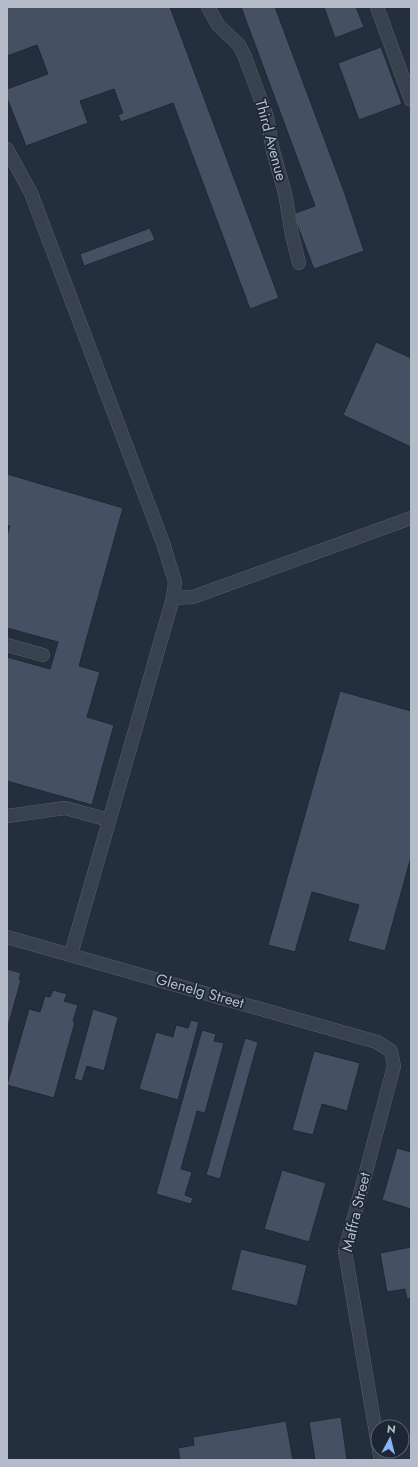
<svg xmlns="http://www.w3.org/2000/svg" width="418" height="1467" viewBox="0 0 418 1467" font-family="Jost,sans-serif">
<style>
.building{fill:#455162;stroke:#1f2835}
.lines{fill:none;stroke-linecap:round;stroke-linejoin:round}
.minor-casing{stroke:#565f6c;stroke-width:14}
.minor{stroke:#38414e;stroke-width:13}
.labels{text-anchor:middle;stroke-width:3.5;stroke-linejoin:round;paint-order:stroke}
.street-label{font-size:15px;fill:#b4bcc9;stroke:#1d2633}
</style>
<rect width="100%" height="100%" fill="#242f3e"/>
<!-- building -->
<path class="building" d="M7,7H170L279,298L250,309L173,103L121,122L118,115L123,113L114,89L80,101L88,123L26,146L7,98V89L48,74L37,45L7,56Z
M241,7H275L345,194L364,251L314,269L293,214L315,206Z
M324,7H356L364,27L335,38Z
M381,47L402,104L359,120L338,63Z
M150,228L155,240L84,266L80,254Z
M376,342L411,358V447L343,415Z
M7,474L123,508L79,666L100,672L87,717L114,725L92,805L7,781V657L50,669L58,642L7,628V536L10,526L7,525Z
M340,691L411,711V857L385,951L348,941L359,905L312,892L295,952L268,945Z
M7,969L21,973L19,979L21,980L7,1030Z
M53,990L67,994L64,1001L78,1005L73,1021L75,1022L54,1098L7,1085L29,1009L40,1012L45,996L50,997Z
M93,1009L118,1017L104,1071L87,1066L82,1081L74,1079Z
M191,1020L199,1022L178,1100L139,1089L156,1032L173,1037L176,1025L188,1028Z
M202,1030L216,1034L214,1041L224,1043L205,1113L197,1111L181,1169L192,1172L185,1195L193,1198L191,1204L156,1194Z
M245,1038L258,1042L220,1179L206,1175Z
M314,1051L360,1063L347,1111L322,1104L313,1135L292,1130Z
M397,1148L411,1152V1209L382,1200Z
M282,1170L326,1183L309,1242L264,1229Z
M411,1247V1298L407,1299L405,1289L387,1292L380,1253Z
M241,1249L307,1265L297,1306L231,1290Z
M341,1417L347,1460H315L309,1422Z
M286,1421L293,1460H180L178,1448L194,1445L193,1437Z"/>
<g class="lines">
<!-- minor casing -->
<g class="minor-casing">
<path id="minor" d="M208,7L218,25L239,45L245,57L267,117L273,151L285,193L292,235L299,263
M377,7L411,100
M7,149L31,193L163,543L175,582L173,598L193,597L411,518
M7,645L43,655
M7,816L65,808L109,820
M7,937L377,1042L391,1051L394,1066L345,1251L378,1445
M71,954L173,598
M379,1451L381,1460"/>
</g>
<!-- minor -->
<use href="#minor" class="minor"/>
</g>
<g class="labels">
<!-- street labels -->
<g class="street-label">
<text transform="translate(271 140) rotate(75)" y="5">Third Avenue</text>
<text transform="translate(200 991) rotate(16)" y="5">Glenelg Street</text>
<text transform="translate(356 1212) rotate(-77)" y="5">Maffra Street</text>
</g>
</g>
<!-- border -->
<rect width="418" height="1467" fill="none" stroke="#b4bcc9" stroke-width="16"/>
<!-- north arrow -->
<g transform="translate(390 1439) rotate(7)"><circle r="19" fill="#1d2633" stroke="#59626f"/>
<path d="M0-3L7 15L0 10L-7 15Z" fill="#8ab4f8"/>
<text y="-6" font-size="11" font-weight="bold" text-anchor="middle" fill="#b4bcc9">N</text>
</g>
</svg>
